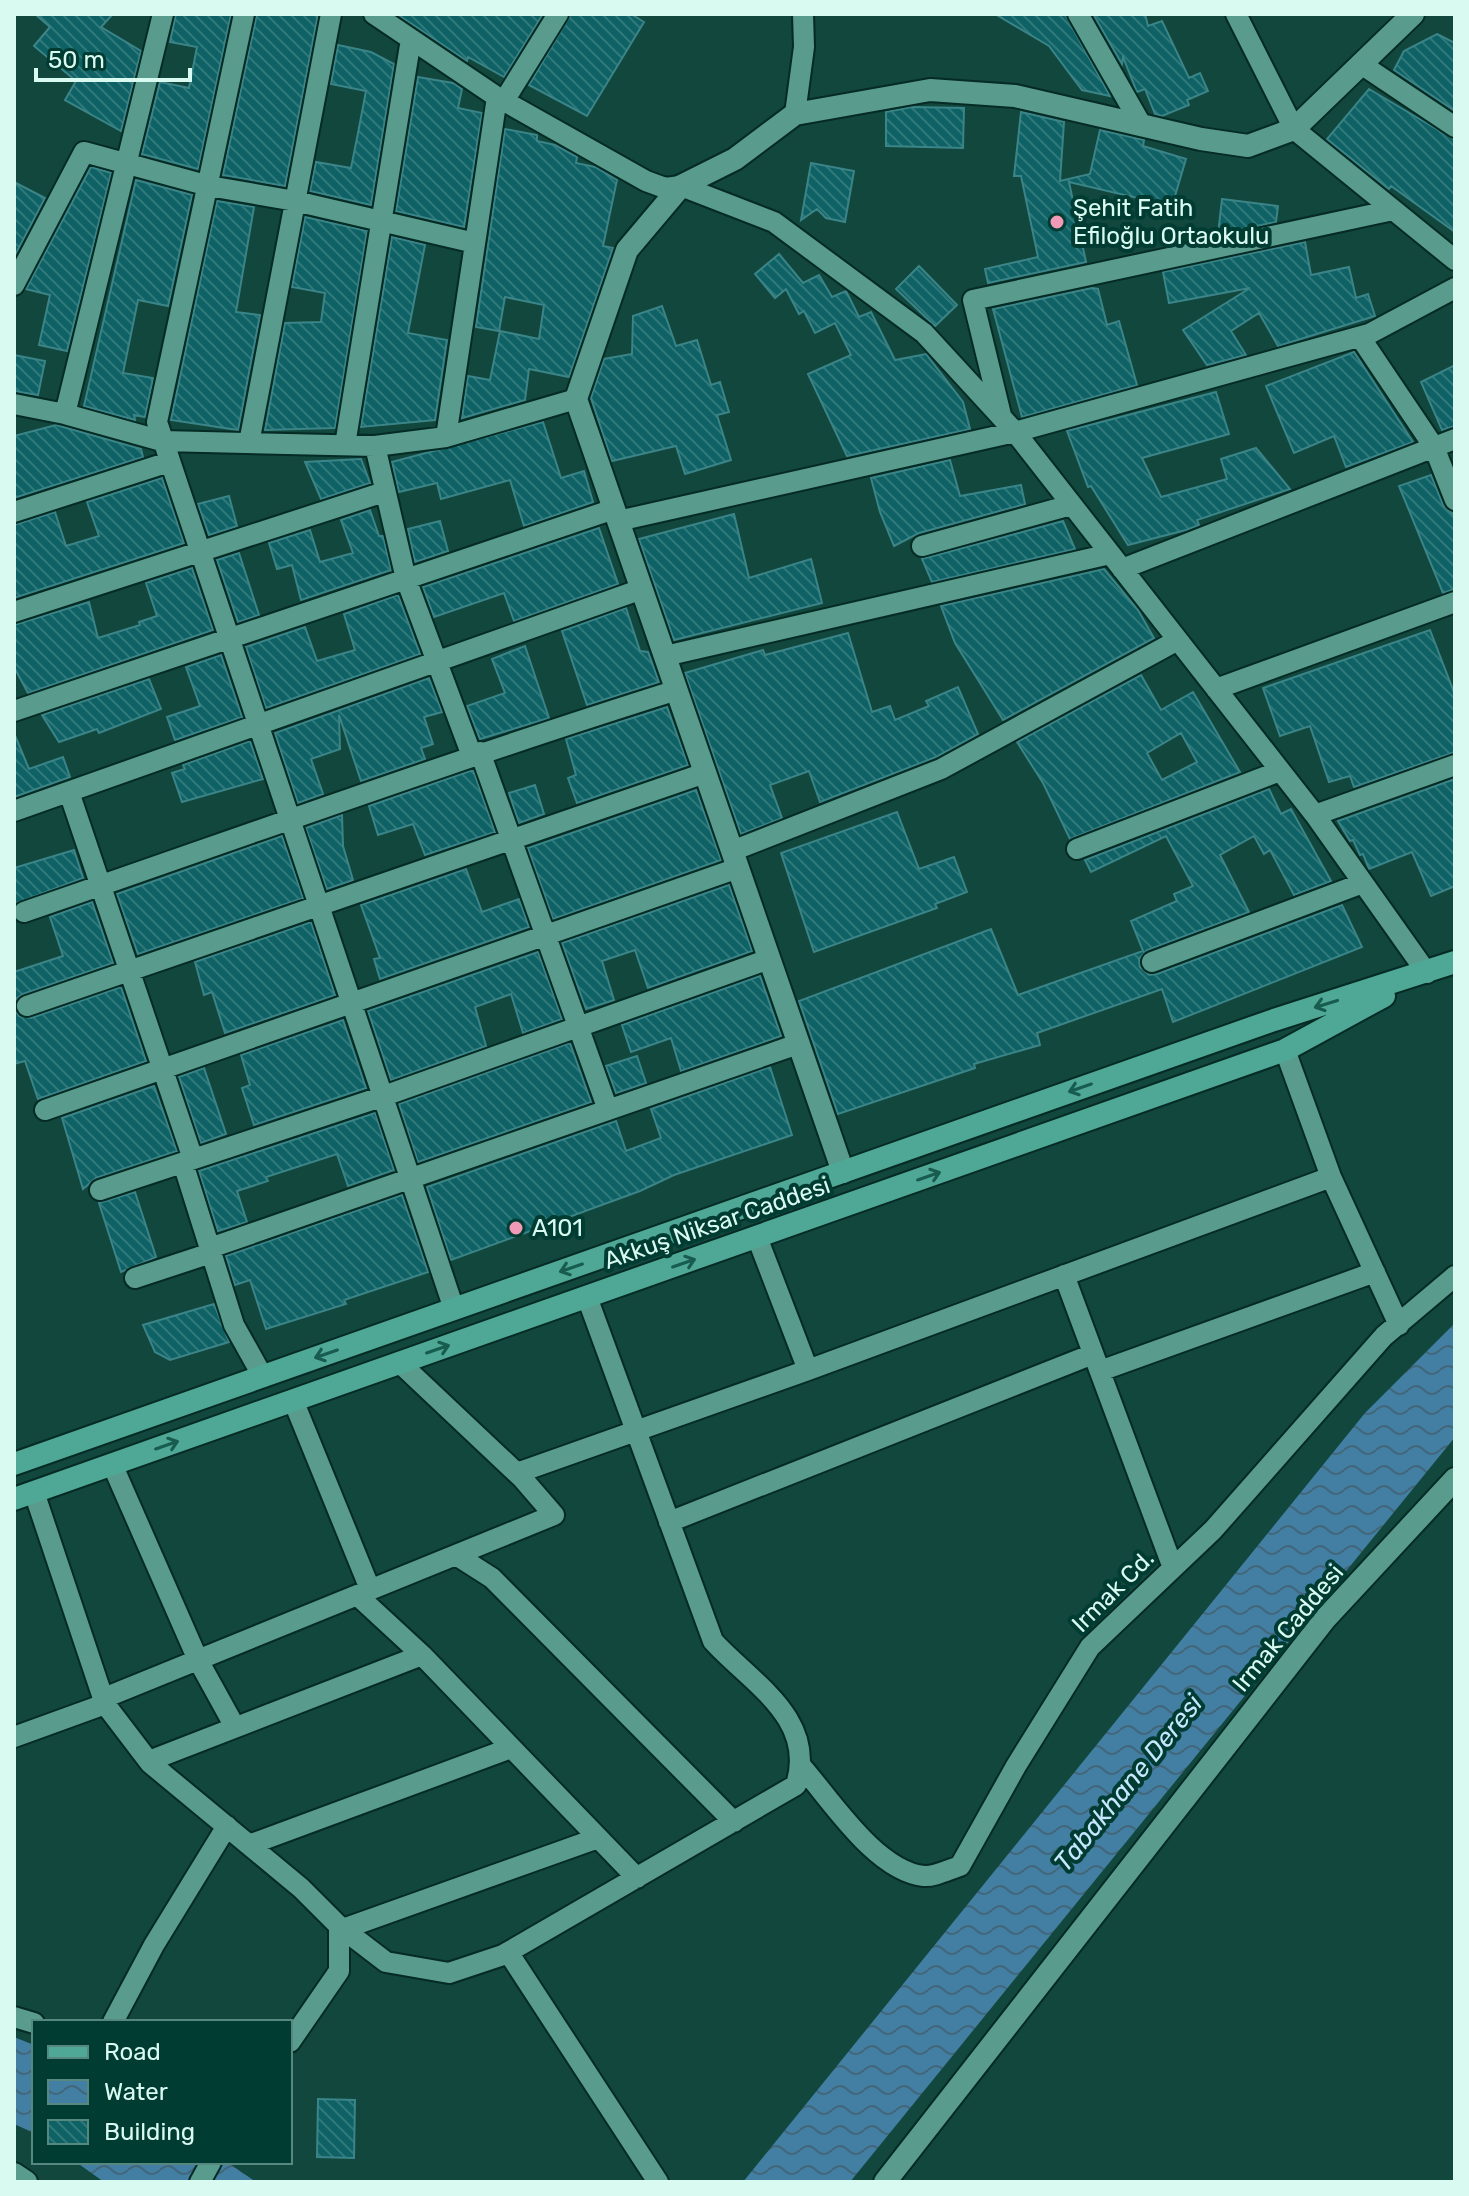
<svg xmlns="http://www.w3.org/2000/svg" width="1469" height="2196" viewBox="0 0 1469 2196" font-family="Rubik,sans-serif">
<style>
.water{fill:url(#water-waves)}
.building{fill:url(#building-back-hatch);stroke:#3b8487;stroke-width:2;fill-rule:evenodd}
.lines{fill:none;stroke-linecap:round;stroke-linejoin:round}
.minor-casing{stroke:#052b24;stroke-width:24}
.tertiary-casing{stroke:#052b24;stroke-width:26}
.primary-casing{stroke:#052b24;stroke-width:26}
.minor{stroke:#599c8d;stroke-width:20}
.tertiary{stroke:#599c8d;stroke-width:22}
.primary{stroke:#4fa795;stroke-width:22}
.oneway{stroke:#185c50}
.poi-dot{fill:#f09ab7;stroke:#013c33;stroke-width:3}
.labels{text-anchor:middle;stroke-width:8;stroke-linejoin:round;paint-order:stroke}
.poi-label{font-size:24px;fill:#d9faf1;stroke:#013c33;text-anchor:start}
.street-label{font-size:24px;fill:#d9faf1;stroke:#013c33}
.water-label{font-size:26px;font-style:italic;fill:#c6e7fd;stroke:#013c33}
</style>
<defs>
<pattern id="water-waves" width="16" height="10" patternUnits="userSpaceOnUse" patternTransform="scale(2)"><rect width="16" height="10" fill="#437ea3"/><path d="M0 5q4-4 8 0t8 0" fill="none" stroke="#42677a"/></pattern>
<pattern id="building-back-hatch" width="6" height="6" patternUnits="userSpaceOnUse" patternTransform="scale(2)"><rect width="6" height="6" fill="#0e6164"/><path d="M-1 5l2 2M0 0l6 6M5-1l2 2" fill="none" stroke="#30797b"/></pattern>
</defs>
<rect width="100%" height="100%" fill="#11473d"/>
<!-- water -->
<path class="water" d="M1455,1323V1437L850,2182H743L1365,1413Z
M14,2037L34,2045V2133L14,2124Z
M76,2162H227L256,2182H104Z"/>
<!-- building -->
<path class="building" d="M35,14H113L101,27L141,51L121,131L65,100L76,81L34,46L50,27Z
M176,14H231L198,169L142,154L160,82L189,88L197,47L170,42Z
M257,14H318L285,186L223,175Z
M397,14H543L504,77L468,57L467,61Z
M571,14H631L644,22L587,116L529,85Z
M995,14H1065L1110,96L1082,90L1049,46Z
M1093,14H1145L1148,26L1162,21L1189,78L1200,73L1208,91L1187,100L1189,105L1162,116L1155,114L1145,89L1137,92L1123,57L1122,64Z
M1437,34L1455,43V111L1394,70L1404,51Z
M338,45L371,52L394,64L371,205L310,191L316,162L351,168L358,133L366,91L331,84Z
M418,77L453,83L462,89L458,108L482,113L464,227L396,211Z
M1369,89L1455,140V232L1391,186L1389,189L1327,139Z
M912,107L964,108L963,148L886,146V112Z
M1021,112L1064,122L1060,181L1090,174L1100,130L1144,140L1143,146L1186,159L1172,206L1069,182L1086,262L988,283L985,269L1038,257L1021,176H1014Z
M505,129L537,135V141L555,145L577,157L576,163L595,167L617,180L603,246L613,248L569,377L529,369L525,400L462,418L468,376L490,380L500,331L539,339L544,305L505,297L499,331L476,327Z
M811,163L854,171L845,222L826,218L817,209L801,220Z
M91,167L111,173L67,351L39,345L50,295L26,289Z
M136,180L192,195L168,306L138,300L123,373L153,378L145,417L134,415L135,420L84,406Z
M14,182L45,198L14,257Z
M1222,199L1278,206L1276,222L1218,234Z
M217,201L254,207L236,312L260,315L238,430L171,420Z
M305,217L367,231L335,428L265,430L285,323L321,322L325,293L292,287Z
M392,237L425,245L408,333L447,340L435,420L361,427Z
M1305,242L1311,275L1349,267L1356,298L1368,294L1375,316L1278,346L1259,313L1231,331L1246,355L1207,365L1183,330L1250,288L1169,303L1163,272Z
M779,254L803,283L819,275L832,297L846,291L859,317L871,312L895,360L926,354L963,402L970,429L847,456L808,374L851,355L835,323L815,333L804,311L799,314L786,289L775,298L755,274Z
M919,266L957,305L935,326L896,289Z
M1092,288L1098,289L1107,325L1119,321L1137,385L1022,417L993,309Z
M662,306L676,346L697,340L711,385L720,382L729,412L717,415L731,460L685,474L676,446L612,461L591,398L604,359L632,354L633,316Z
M1354,352L1413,442L1346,467L1334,436L1294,453L1266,386Z
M14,355L45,361L38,395L14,391Z
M1455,365V426L1442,430L1421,382Z
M1216,392L1229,434L1142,458L1161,497L1227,479L1221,459L1256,448L1290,489L1197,520L1199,525L1186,530L1128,545L1091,486L1088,487L1067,431Z
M543,422L561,478L584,471L593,502L524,526L510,480L441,499L437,483L399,492L392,462Z
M56,425L141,449L143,457L14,498V436Z
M361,459L370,483L321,499L305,462Z
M950,460L960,496L1021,485L1025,504L919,533L894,546L880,512L871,478Z
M1431,475L1443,505L1455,516V589L1443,593L1399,486Z
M162,478L184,543L14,598V525L55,512L66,546L99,536L87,502Z
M229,496L237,526L209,535L198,504Z
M370,510L379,536H383L391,570L301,600L292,565L277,569L269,543L310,530L320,562L353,553L341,520Z
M734,514L749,578L811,559L822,603L674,640L639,539Z
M440,521L448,551L415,562L408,529Z
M1063,521L1075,549L932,582L922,559Z
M599,528L618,584L514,621L504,593L434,617L423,587Z
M239,553L259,615L238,622L217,560Z
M192,568L213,630L28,693L14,667V625L89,602L98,638L140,625L139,622L157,616L146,583Z
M1104,569L1138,610L1154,638L1003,720L955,643L941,606Z
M398,595L420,654L266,708L246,647L305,627L317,661L355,650L344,614Z
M626,608L640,651L648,652L659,682L587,705L562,631Z
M1430,630L1455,695V752L1354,787L1350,776L1329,782L1310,726L1280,736L1263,688Z
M848,633L872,712L890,706L895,720L929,706L926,701L958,687L978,734L936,757L820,802L809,771L770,785L782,818L741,834L685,673L763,650L765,655Z
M525,646L549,718L480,739L467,706L505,693L492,659Z
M221,655L242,717L175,740L167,717L200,706L186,667Z
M1141,675L1161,710L1193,692L1240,772L1070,839L1043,783L1017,742ZM1181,733L1197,762L1162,780L1147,753Z
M429,678L442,712L424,717L433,744L421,748L425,759L361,781L339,715L340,749L311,759L323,794L298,803L275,733Z
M149,679L161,709L99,733L97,729L59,742L42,715Z
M667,707L688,765L577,803L568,778L576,775L566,739Z
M14,733L29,769L63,757L70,777L14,797Z
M250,741L263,779L182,802L172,773L185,769L183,765Z
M473,770L495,832L425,855L413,824L378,835L369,806Z
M1455,779V886L1431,896L1412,852L1369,869L1363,854L1360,855L1353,840L1350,841L1338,821Z
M535,785L544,814L519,823L509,793Z
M1269,789L1281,814L1291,809L1331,881L1294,895L1270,850L1264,854L1254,836L1220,855L1249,912L1147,950L1139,959L1140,967L1149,975L1157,974L1342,905L1362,947L1173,1022L1162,989L1037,1033L1040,1045L974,1064L975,1068L838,1114L799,1001L991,929L1018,995L1143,951L1131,921L1177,901L1174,894L1193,886L1166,836L1091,872L1085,860Z
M696,790L721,860L553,919L528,848Z
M897,812L919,869L954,857L967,892L935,904L937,908L814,952L781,853Z
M342,815L343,846L353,880L327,889L306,828Z
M282,836L303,898L138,954L117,894Z
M74,850L83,878L14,904V868Z
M466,869L482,912L519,899L529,927L380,979L374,959L380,958L361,905Z
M729,885L752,951L648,988L635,950L602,961L614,1000L586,1009L562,943Z
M92,902L113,963L23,994L17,998L15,1009L19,1016L31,1018L121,987L146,1061L38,1099L25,1061L14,1064V972L63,956L50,917Z
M311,922L335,995L225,1033L212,992L204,995L195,962Z
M538,952L562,1019L523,1033L511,994L475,1007L486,1046L391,1080L368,1011Z
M760,976L781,1036L681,1071L671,1038L631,1052L622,1025Z
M343,1020L366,1088L254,1125L242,1088L250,1085L241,1055Z
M570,1043L591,1102L418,1162L399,1104Z
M637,1056L646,1083L616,1093L606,1066Z
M770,1067L792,1135L674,1175L640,1191L451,1260L427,1187L616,1121L626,1151L661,1138L651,1109Z
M204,1068L226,1134L201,1143L179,1077Z
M154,1086L177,1151L96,1178L83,1189L62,1118Z
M375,1113L394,1170L348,1186L337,1154L266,1177L268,1181L237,1191L247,1222L218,1231L199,1171Z
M135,1192L156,1257L121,1272L99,1203Z
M402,1195L428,1272L344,1300L346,1304L266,1329L250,1280L235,1285L226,1256Z
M214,1304L229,1342L170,1360L155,1352L143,1325Z
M318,2099L355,2100L354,2158L317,2157Z"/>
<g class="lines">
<!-- minor casing -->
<g class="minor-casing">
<path id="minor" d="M244,14L157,422L454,1309
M374,14L497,97L646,181L665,188L681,186L774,222L924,333L1015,432L1315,815L1427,973
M1078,14L1142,126
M1236,14L1294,129L1455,260
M1361,64L1455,127
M504,101L558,14
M795,114L804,47L803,14
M14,285L84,152L209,186L295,201L475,243
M1360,337L1434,447L1455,500
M14,404L65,414L162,441L375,446L446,437L576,399
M65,414L163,14
M1001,415L973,300L1393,210
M446,437L497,97
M249,443L331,14
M345,445L411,39
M375,446L406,579L472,756
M14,512L169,462
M618,521L1015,432L1369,334L1455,288
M922,546L1071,505
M1122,569L1455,439
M14,612L384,492
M665,656L1110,554
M1216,689L1455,602
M14,711L614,509
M480,752L608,1110
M69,792L193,1159
M14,811L642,589
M1315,815L1455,765
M1077,849L1280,771
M732,851L941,769L1178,640
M24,912C242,837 457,759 677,690
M1152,962L1363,883
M27,1006L705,773
M1285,1050L1331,1177L1399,1325
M45,1110L738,868
M183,1163L234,1325L263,1377
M100,1190L381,1097L769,959
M757,1237L808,1370
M210,1248L798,1044
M1064,1275L1173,1568
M135,1278L211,1253
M1100,1371L1375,1272
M293,1400L370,1589
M112,1464L198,1660L235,1727
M517,1473L808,1370L1331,1177
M34,1492L105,1704L150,1763L301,1888L339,1926V1971L290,2042
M669,1522L1093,1354
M456,1555L492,1578L734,1822
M357,1595L422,1655L637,1878
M104,1698L554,1515L522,1478L400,1363
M14,1737L105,1704
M149,1761L422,1655
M802,1767C831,1800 876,1871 924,1876C934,1877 950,1869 960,1866L1016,1766L1090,1647L1213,1530L1384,1336L1455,1276
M249,1845L511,1748
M339,1926L386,1962L449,1973L503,1955L796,1785C817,1718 751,1683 713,1641L587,1297
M343,1929L598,1838
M508,1952L658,2182
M14,2017L34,2023
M113,2022L154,1945L227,1826
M200,2182L211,2162"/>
</g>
<!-- tertiary casing -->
<g class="tertiary-casing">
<path id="tertiary" d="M843,1172L576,399L627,250L681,186L735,159L795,114L930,90L1015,96L1201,139L1248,146L1294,129L1413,14
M14,2174L26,2182
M885,2182L1325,1619L1455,1479"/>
</g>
<!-- primary casing -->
<g class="primary-casing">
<path id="primary" d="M14,1464L1274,1020L1455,962
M14,1499L1285,1050L1384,996"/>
</g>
<!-- minor -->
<use href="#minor" class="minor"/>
<!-- tertiary -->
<use href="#tertiary" class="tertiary"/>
<!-- primary -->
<use href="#primary" class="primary"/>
</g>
<!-- one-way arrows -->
<defs><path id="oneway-shaft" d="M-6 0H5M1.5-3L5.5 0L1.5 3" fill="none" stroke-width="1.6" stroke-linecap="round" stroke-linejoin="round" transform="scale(2)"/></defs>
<g class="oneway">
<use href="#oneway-shaft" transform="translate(1326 1004) rotate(163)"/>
<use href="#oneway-shaft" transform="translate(1080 1088) rotate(161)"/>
<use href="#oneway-shaft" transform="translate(929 1176) rotate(-19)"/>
<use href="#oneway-shaft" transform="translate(684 1263) rotate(-19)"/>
<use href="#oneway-shaft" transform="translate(571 1268) rotate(161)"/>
<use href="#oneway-shaft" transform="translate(438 1349) rotate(-19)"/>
<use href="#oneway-shaft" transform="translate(326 1354) rotate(161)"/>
<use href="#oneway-shaft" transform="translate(167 1445) rotate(-19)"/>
</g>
<!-- markers -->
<g class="poi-dot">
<circle cx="1057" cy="222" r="8"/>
<circle cx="516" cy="1228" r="8"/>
</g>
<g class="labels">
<!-- poi labels -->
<g class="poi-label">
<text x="1073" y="216">Şehit Fatih<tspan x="1073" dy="28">Efiloğlu Ortaokulu</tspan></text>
<text x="532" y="1236">A101</text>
</g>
<!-- street labels -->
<g class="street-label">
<text transform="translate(717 1223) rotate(-19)" y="8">Akkuş Niksar Caddesi</text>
<text transform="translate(1113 1591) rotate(-45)" y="8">Irmak Cd.</text>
<text transform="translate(1288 1628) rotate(-50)" y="8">Irmak Caddesi</text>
</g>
<!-- water labels -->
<g class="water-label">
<text transform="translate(1128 1783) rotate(-51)" y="9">Tabakhane Deresi</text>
</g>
</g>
<!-- border -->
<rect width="1469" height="2196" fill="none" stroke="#d9faf1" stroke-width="32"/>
<!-- legend -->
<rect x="32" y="2020" width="260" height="144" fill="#013c33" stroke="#57887f" stroke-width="2"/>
<rect x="48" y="2046" width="40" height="12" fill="#4fa795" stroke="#57887f" stroke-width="2"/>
<text x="104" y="2060" font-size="24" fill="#d9faf1">Road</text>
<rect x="48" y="2080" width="40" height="24" fill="url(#water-waves)" stroke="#57887f" stroke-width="2"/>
<text x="104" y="2100" font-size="24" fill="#d9faf1">Water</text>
<rect x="48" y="2120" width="40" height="24" fill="url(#building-back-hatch)" stroke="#57887f" stroke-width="2"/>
<text x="104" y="2140" font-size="24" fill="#d9faf1">Building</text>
<!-- scale -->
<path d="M36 68v12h154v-12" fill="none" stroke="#d9faf1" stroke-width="4"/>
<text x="48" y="68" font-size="24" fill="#d9faf1" stroke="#013c33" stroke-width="6" paint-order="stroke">50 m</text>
</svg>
